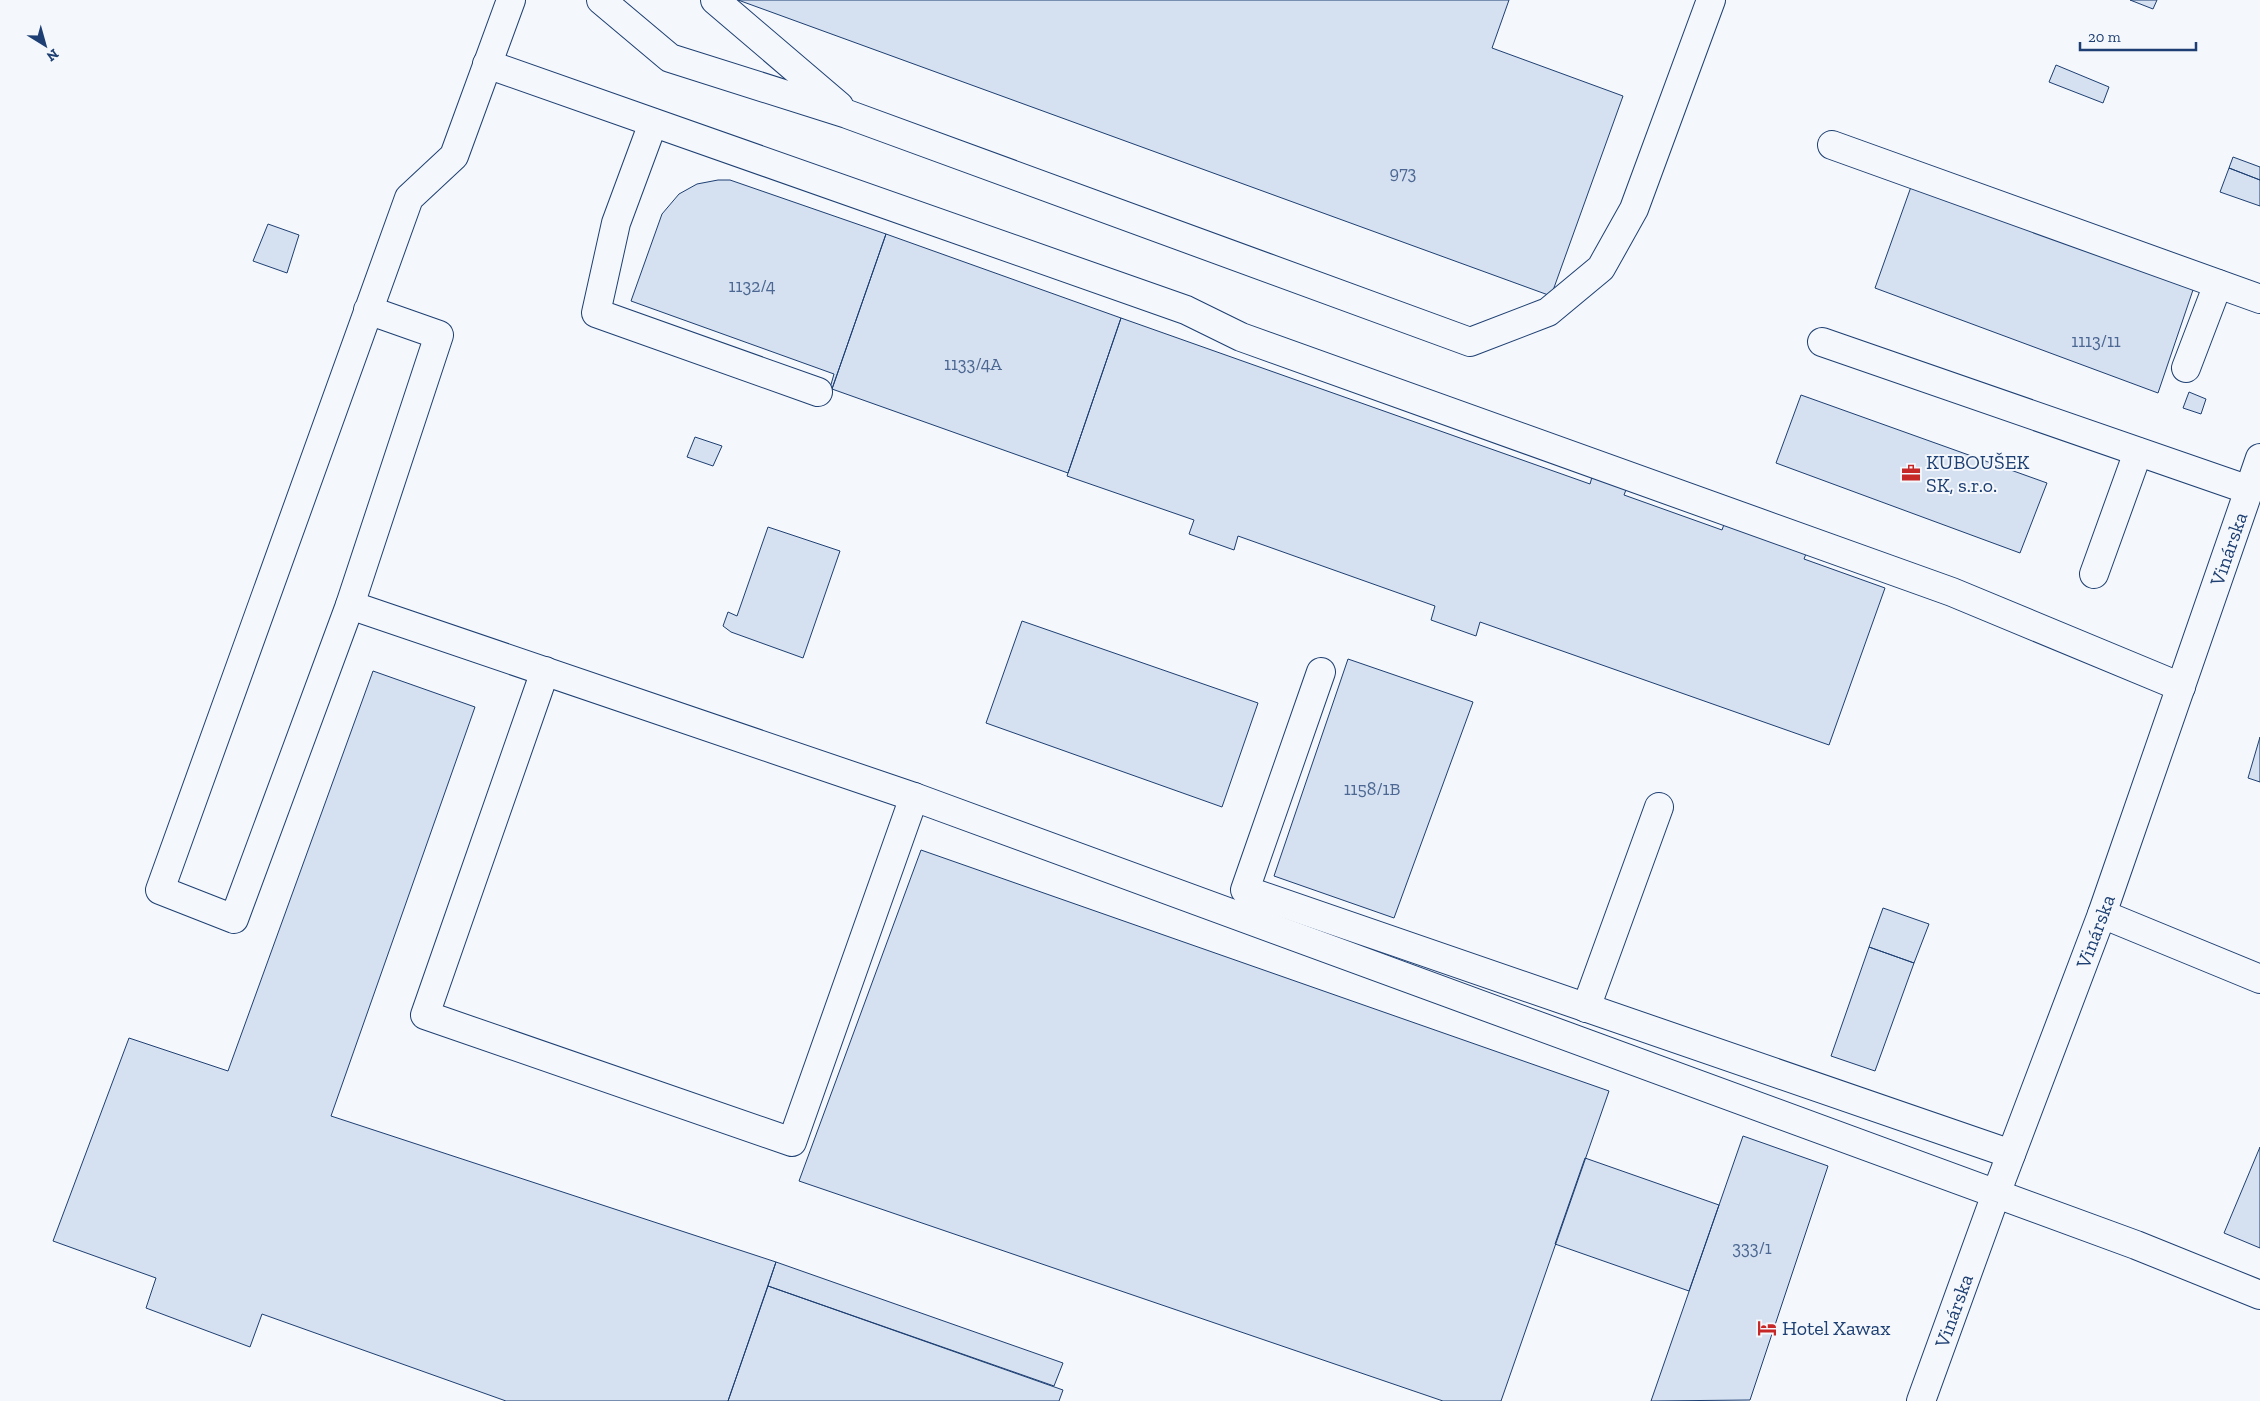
<svg xmlns="http://www.w3.org/2000/svg" width="2260" height="1401" viewBox="0 0 2260 1401" font-family="'Zilla Slab',serif">
<style>
.building{fill:#d5e0f0;stroke:#1d3f73}
.lines{fill:none;stroke-linecap:round;stroke-linejoin:round}
.minor-casing{stroke:#1d3f73;stroke-width:30}
.minor{stroke:#f4f7fb;stroke-width:28}
.labels{text-anchor:middle;stroke-width:4;stroke-linejoin:round;paint-order:stroke}
.number-label{font-size:18px;fill:#4b6792}
.poi-label{font-size:20px;fill:#1d3f73;stroke:#f4f7fb;text-anchor:start}
.street-label{font-size:20px;fill:#1d3f73;stroke:#f4f7fb}
</style>
<rect width="100%" height="100%" fill="#f4f7fb"/>
<!-- building -->
<path class="building" d="M738,0H1509L1492,48L1623,96L1551,296Z
M2130,0H2157L2153,9Z
M2056,65L2109,87L2103,103L2049,82Z
M2233,157L2260,167V180L2229,168Z
M2229,168L2260,180V206L2220,192Z
M718,180H730L886,234L832,389L830,388L834,374L631,301L662,214L679,194L697,184Z
M1912,184L2195,284L2158,393L1875,288Z
M268,224L299,235L287,273L253,261Z
M886,234L1121,318L1068,473L832,389Z
M1121,318L1590,484L1594,470L1629,482L1624,495L1722,530L1727,516L1809,546L1804,559L1885,588L1829,745L1480,622L1476,636L1431,620L1435,606L1238,536L1234,550L1189,534L1194,520L1067,476Z
M2189,392L2206,399L2201,414L2183,408Z
M1801,395L2047,483L2020,553L1776,463Z
M695,437L722,446L713,466L687,457Z
M768,527L840,551L803,658L731,632L723,626L728,612L737,616Z
M1022,621L1258,703L1222,807L986,723Z
M1348,659L1473,702L1394,918L1274,876Z
M373,671L475,707L331,1116L776,1262L728,1401H506L262,1314L250,1347L146,1308L156,1278L53,1241L129,1038L228,1071Z
M2260,737V782L2248,778Z
M921,850L1609,1091L1501,1401H1443L799,1181Z
M1883,908L1929,924L1914,963L1869,947Z
M1869,947L1914,963L1875,1071L1831,1056Z
M1743,1136L1828,1166L1750,1400L1651,1401Z
M2260,1147V1248L2224,1233Z
M1585,1158L1719,1205L1689,1291L1555,1244Z
M776,1262L1063,1363L1054,1386L768,1286Z
M768,1286L1063,1390L1059,1401H728Z"/>
<g class="lines">
<!-- minor casing -->
<g class="minor-casing">
<g id="minor">
<path d="M601,0L670,58L847,114L1470,342L1548,312L1601,268L1634,209L1711,0"/>
<path d="M715,0L839,106"/>
<path d="M487,64L1186,310L1241,337L1952,592L2181,687"/>
<path d="M653,123L616,223L596,313L818,392"/>
<path d="M1832,145L2260,299"/>
<path d="M368,310L439,335L350,605L234,919L160,890L409,198L454,156L511,0"/>
<path d="M1822,342L2249,490"/>
<path d="M2186,368L2218,284"/>
<path d="M2094,574L2138,452"/>
<path d="M350,605L914,797L2136,1245L2260,1295"/>
<path d="M545,671L425,1015L792,1142L914,797"/>
<path d="M1321,672L1245,890L2011,1154"/>
<path d="M2102,914L2260,979"/>
<path d="M1586,1008L1659,807"/>
<path id="s1" d="M1921,1401L1996,1194L2102,914L2260,458"/>
</g>
</g>
<!-- minor -->
<use href="#minor" class="minor"/>
</g>
<!-- icons -->
<defs>
<g id="office-bare" transform="scale(1.5)"><path d="M-6-3h4V-5.5h4V-3h4V5H-6ZM-1-4.5V-3h2v-1.5ZM-6 0V1H6V0Z" fill="#c62828" stroke="#f4f7fb" stroke-width="2.5" paint-order="stroke"/></g>
<g id="hotel-bare" transform="scale(1.5)"><path d="M-6-4.5h1.5V1H6V5H4.5V3h-9V5H-6ZM-4 0a1.8 1.8 0 1 1 3.6 0ZM.5 0V-2.5h3Q6-2.5 6 0Z" fill="#c62828" stroke="#f4f7fb" stroke-width="2.5" paint-order="stroke"/></g>
</defs>
<g fill-rule="evenodd">
<use href="#office-bare" x="1911" y="473"/>
<use href="#hotel-bare" x="1767" y="1328"/>
</g>
<g class="labels">
<!-- number labels -->
<g class="number-label">
<text x="1403" y="179">973</text>
<text x="752" y="292">1132/4</text>
<text x="2096" y="347">1113/11</text>
<text x="973" y="370">1133/4A</text>
<text x="1372" y="795">1158/1B</text>
<text x="1752" y="1254">333/1</text>
</g>
<!-- poi labels -->
<g class="poi-label">
<text x="1926" y="469">KUBOUŠEK<tspan x="1926" dy="23">SK, s.r.o.</tspan></text>
<text x="1782" y="1335">Hotel Xawax</text>
</g>
<!-- street labels -->
<g class="street-label">
<text dy="7" stroke="none"><textPath href="#s1" startOffset="906">Vinárska</textPath></text>
<text dy="7" stroke="none"><textPath href="#s1" startOffset="501">Vinárska</textPath></text>
<text dy="7" stroke="none"><textPath href="#s1" startOffset="96">Vinárska</textPath></text>
</g>
</g>
<!-- north arrow -->
<g transform="translate(45 45) rotate(143)" stroke="#f4f7fb" stroke-width="4" paint-order="stroke">
<path d="M0-4L9 19L0 12L-9 19Z" fill="#1d3f73"/>
<text y="-8" font-size="14" font-weight="bold" text-anchor="middle" fill="#1d3f73">N</text>
</g>
<!-- scale -->
<path d="M2080 42v8h116v-8" fill="none" stroke="#1d3f73" stroke-width="2.5"/>
<text x="2088" y="42" font-size="15" fill="#1d3f73" stroke="#f4f7fb" stroke-width="4" paint-order="stroke">20 m</text>
</svg>
